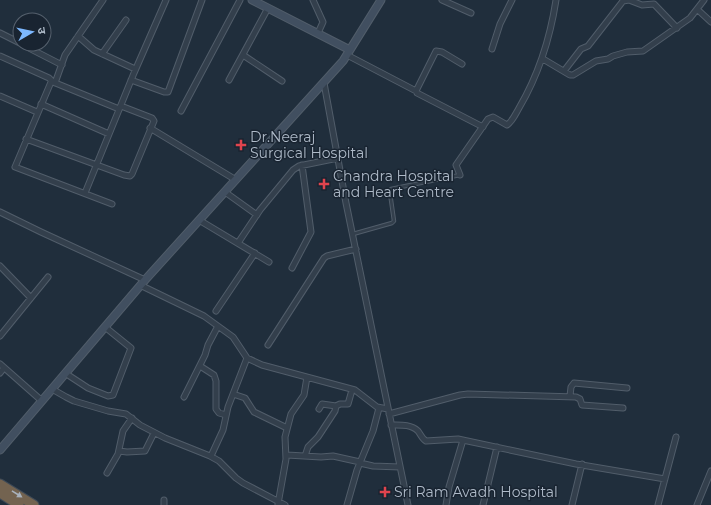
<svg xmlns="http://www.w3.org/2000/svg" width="711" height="505" viewBox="0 0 711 505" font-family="Montserrat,'Noto Sans Devanagari',sans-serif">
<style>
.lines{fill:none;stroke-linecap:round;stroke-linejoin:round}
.lane-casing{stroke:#515d6a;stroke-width:4.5}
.street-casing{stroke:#515d6a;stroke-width:7}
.secondary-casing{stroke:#515d6a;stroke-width:9}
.highway-casing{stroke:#3e4a57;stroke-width:11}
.lane{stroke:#333f4c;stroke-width:2.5}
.street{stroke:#333f4c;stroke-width:5}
.secondary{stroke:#414f60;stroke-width:7}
.highway{stroke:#736350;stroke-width:9}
.oneway{fill:#a8b1bc}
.health-dot{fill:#e0444e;stroke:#192431;stroke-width:1.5}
.labels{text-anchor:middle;stroke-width:3;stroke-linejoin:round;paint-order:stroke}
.poi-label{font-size:14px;fill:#aebac8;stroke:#192431;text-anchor:start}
</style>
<rect width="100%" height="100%" fill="#202e3c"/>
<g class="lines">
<!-- lane casing -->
<g class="lane-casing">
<path id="lane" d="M353,234L392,223L394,221L390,193L391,189L460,175"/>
</g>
<!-- street casing -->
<g class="street-casing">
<path id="street" d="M313,0L323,22L318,33
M442,0L471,13
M698,10L711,22
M0,33L20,43
M78,36L94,50L135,69
M21,44L62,65
M492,49L500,24L512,0
M102,54L126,20
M243,55L282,81
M347,55L416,91
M0,56L49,78L53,82
M543,59L570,75H573L596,61L608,59L613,56L627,52L643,51L690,18L704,0
M462,64L442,52L436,51L416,91L417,93L483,127
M564,71L581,49L588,46L623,1L629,0L642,5L654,4L677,28
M131,80L164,92H168L202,0
M229,80L268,8
M55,83L65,55L103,0
M324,83L346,203L408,505
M0,96L37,112
M41,104L109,134
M181,111L240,0
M150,128L236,180
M26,139L124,175L130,176L132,174L154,121L152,118L121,106
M460,175L456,165L488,119L493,117L507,125C513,121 516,113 519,108C539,74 550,39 556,0
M225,192L257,215
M85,193L134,73L166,0
M112,204L15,167L51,82H53L119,109
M0,212L41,232L145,280
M199,220L269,262
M238,243L260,210L293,170L299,166L338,158
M0,266L31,298
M292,268L311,232L302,165
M140,285L204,316L233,337L247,358L262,365L355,390L377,407L388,409
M216,311L255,253
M0,336L48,277
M268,345L324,258L327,256L356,249
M0,364L42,401
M200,366L214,375L216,381V409L219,413L226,415
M0,373L4,368
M65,373L88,388L108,396L113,395L131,348L105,327
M52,389L66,397L74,401L108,411L126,414L140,425L165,438L210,456L219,461L236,478L243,483L285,505
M233,394L245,398L254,412L287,428
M570,396L571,387L574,383L627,388
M184,397L205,355L208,345L218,326
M319,409L322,404L336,406L340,404H348L352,390
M389,414L460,395L468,394L576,397L580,399L582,405L623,408
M391,425C400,425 411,424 418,431C421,435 422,439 426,441L458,439L576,464L665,479
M119,451L127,452L145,451L154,433
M287,455L321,457L333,456L360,462
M211,456L223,430L228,407L247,358
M305,456L308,447L318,437L335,411L336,406
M360,463L373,466L400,467
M107,473L118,454L123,431L132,418
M278,504L286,459L285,437L291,414L304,395L307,377
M164,505V500
M347,505L357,470L373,431L379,408
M446,505L449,487L463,440
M483,505L497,447
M572,505L582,464
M658,505L676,437
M697,505L711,471"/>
</g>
<!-- secondary casing -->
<g class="secondary-casing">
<path id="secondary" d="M252,0L350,50
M0,450L145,280L343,61L381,0"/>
</g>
<!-- highway casing -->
<g class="highway-casing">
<path id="highway" d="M0,484L34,505
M0,493L19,505"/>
</g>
<!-- lane -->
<use href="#lane" class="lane"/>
<!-- street -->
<use href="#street" class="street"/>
<!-- secondary -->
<use href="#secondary" class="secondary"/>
<!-- highway -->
<use href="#highway" class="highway"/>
</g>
<!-- one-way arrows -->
<defs><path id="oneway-solid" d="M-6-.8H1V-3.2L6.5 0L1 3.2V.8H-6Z"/></defs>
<use class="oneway" href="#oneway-solid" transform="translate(17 494) rotate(32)"/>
<!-- markers -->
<g class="health-dot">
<path d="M239 139h4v4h4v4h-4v4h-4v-4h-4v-4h4z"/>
<path d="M322 178h4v4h4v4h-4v4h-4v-4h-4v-4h4z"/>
<path d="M383 486h4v4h4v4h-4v4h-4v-4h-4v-4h4z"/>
</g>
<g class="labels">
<!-- poi labels -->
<g class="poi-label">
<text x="250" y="142">Dr.Neeraj<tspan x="250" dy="16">Surgical Hospital</tspan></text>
<text x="333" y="181">Chandra Hospital<tspan x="333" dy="16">and Heart Centre</tspan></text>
<text x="394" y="497">Sri Ram Avadh Hospital</text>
</g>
</g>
<!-- north arrow -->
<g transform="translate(32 32) rotate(81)"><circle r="19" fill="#192431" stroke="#55606d"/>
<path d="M0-3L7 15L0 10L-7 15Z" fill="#7db8ff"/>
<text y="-6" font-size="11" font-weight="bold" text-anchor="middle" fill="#aebac8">उ</text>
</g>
</svg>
